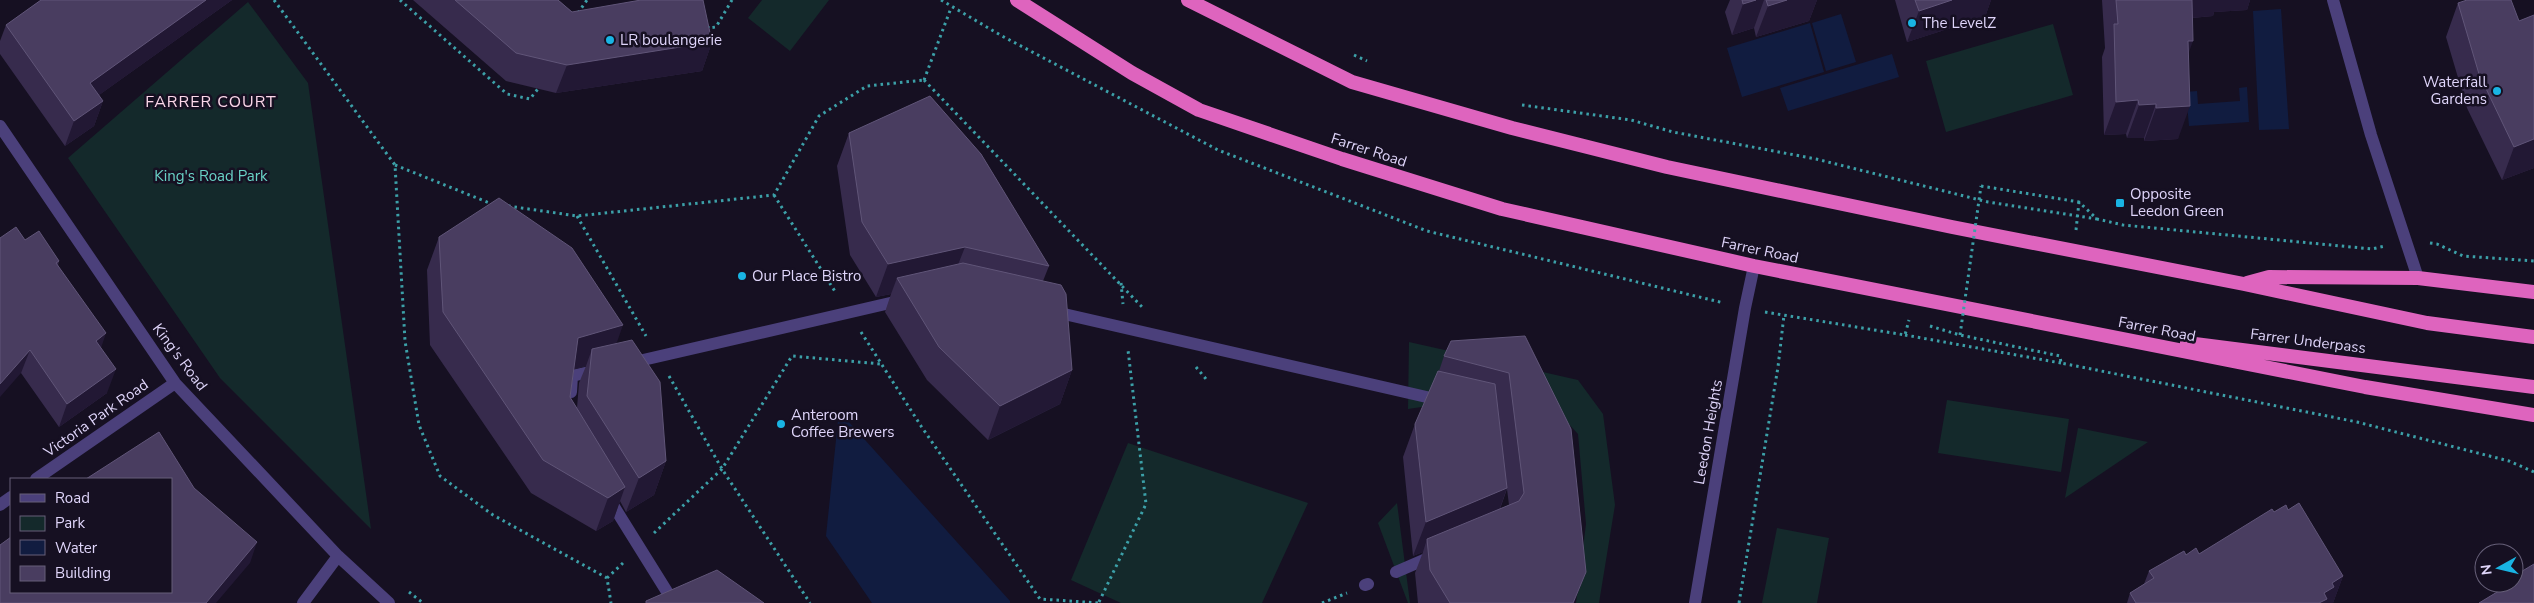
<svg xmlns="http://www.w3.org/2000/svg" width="2534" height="603" viewBox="0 0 2534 603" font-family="'Nunito Sans',sans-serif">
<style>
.green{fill:#14292b}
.water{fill:#111c40}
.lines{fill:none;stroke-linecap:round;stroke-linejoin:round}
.path{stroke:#3ca0a8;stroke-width:3;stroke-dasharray:2.5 4;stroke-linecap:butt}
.service{stroke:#4b407b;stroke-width:12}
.minor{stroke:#4b407b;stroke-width:12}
.trunk{stroke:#de64be;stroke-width:14}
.path-bridge{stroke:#3ca0a8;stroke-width:3;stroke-dasharray:2.5 4;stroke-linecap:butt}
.wall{fill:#372b4d;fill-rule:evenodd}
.shaded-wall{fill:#221834}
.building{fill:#493d60;stroke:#605578}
.poi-dot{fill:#19b4e3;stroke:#161022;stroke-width:2}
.labels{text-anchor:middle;stroke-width:5;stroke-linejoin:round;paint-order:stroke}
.poi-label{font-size:15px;fill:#dfd5fa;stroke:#161022;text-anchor:start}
.street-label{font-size:15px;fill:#dfd5fa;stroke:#161022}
.park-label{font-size:15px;fill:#69d2c6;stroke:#161022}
.neighbourhood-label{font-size:16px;letter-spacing:1px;fill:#fbd7e9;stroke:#161022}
</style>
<rect width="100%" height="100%" fill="#161022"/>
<!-- green -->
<path class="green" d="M762,0H829L790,51L748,18Z
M248,2L308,83L371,529L220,378L68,158Z
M2053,24L2073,95L1946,132L1926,61Z
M1409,342L1578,380L1603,414L1615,505L1599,603H1576L1586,524L1578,434L1537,390L1408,409Z
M1947,400L2069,419L2061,472L1938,453Z
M2078,428L2148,442L2065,498Z
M1128,443L1308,503L1262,603H1121L1071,580Z
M1397,503L1410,603H1408L1378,523Z
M1777,528L1829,538L1817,603H1762Z"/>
<!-- water -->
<path class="water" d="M2281,9L2289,129L2259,130L2253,11Z
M1841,14L1856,62L1826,71L1812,23Z
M1810,23L1824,72L1742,97L1727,48Z
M1892,54L1899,77L1788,111L1780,88Z
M2247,87L2249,122L2189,126L2186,92L2197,91L2198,104L2240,101L2239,88Z
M839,411L1010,601V603H872L826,536Z"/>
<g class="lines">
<!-- path -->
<path class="path" d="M274,0L395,165L405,341L419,425L440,476L493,515L607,578L611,603
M400,0L507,94L530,99L541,85
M941,0L1002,36L1218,150L1427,231L1724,303
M578,13L587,0
M708,26V28L716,27L732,0
M1354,55L1367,61
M924,80L1143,308
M924,80L951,8
M1522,105L1631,120L1673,132L1816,159L1988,202L2097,219
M395,165L492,204
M1981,186L2079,202L2097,219L2123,225L2372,249L2385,246
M774,195L836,293
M508,206L577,216L774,195L819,116L867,86L924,80
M577,216L646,336
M2076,230L2079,202
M2430,243L2437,244L2463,256L2534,261
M1121,283L1123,304
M1765,312L1905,335L1909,320
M1930,326L1960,335L2060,356L2061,363L2357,422L2509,461L2534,472
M861,332L921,426L1040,599L1099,603
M1905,335L2061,363
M1196,367L1206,379
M669,376L722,469L810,603
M654,533L722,469L792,356L881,364
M607,578L623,563
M409,592L423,603
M1099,602L1146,504L1128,350
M1322,603L1347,593
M1739,603L1778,367L1784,315"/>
<!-- service -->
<path class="service" d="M1051,311L1444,401
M630,363L903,300
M571,392L572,376L598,370
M608,497L674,603
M1396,572L1433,556
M1365,585L1368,584"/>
<!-- minor -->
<path class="minor" d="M2333,0L2371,135L2418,278
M0,126L175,383L338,556L389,603
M36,479L175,383
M0,505L11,497
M303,603L338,556
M1695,603L1745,308L1754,266"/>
<!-- trunk -->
<path class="trunk" d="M1017,0L1132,73L1199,110L1342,159L1502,209L1754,266L2365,387L2534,415
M1188,0L1352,82L1512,128L1667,167L1952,227L2244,284L2427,323L2534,337
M2247,283L2269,277L2418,278L2534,292
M2187,343L2534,387"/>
<!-- path-bridge -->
<path class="path-bridge" d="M1960,335L1981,186"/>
</g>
<!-- wall -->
<path class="wall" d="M41,0H232L99,95L103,101L94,126L65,146L0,54V41L6,25Z
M413,0H558L572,12L712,42L702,71L556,93L506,81Z
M1730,0H1817L1809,21L1756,37L1754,28L1732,35L1725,12Z
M1895,0H1991L1985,17L1907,42Z
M2102,0H2250L2247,10L2214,12L2213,16L2192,18L2178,139L2144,141V138H2127L2126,134L2104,135L2102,57L2105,48Z
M2458,3L2519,21L2534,15V168L2502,180L2467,108L2446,37Z
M849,133L1049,266L1043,281L1072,370L1060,404L988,440L927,380L885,312L891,294L876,297L850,255L837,166Z
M439,237L616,343L666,461L654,495L626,512L620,501L613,521L596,531L531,493L430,345L427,270ZM586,366L579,383L577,408L570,397L574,369Z
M25,240L59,261L58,265L101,348L107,393L59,427L21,373Z
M1525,336L1574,603H1418L1415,573L1423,552L1413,556L1403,457L1415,424L1439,371L1444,356ZM1507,489L1509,505L1500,509Z
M2288,510L2343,576L2333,603H2127L2130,593L2144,584L2149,571L2186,555L2199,554L2274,512Z"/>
<!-- shaded-wall -->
<path class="shaded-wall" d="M206,0H232L81,108L90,83Z
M1756,0H1764L1754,28L1732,35L1743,4Z
M1787,0H1817L1809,21L1756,37L1768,6Z
M1952,0H1991L1985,17L1907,42L1919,11Z
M2186,0H2250L2247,10L2214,12L2213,16L2179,19Z
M2188,41H2193L2181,74Z
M712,42L702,71L556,93L567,65Z
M2138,100L2126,134L2104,135L2116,102Z
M103,101L94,126L65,146L74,121Z
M2156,104L2144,138H2127L2139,105Z
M2190,106L2178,139L2144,141L2156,108Z
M2534,139V168L2502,180L2514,147Z
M965,247L952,280L897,278L891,294L876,297L888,264Z
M623,325L611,359L592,349L586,366L566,371L578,338Z
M106,333L98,357L96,341Z
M30,350L21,373L0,397V384Z
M116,369L107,393L59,427L67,404Z
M1072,370L1060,404L988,440L1000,406Z
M666,461L654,495L626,512L639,478Z
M625,487L613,521L596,531L608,498Z
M1507,488L1495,522L1427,539L1423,552L1413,556L1426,522Z
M257,542L250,563L216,603H206Z
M1586,572L1574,603H1573Z
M2343,576L2333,603H2319L2324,593L2332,583Z"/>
<!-- building -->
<path class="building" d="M41,0H206L90,83L103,101L74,121L6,25Z
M455,0H558L572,12L641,0H703L712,42L567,65L516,53Z
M1742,0H1756L1743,4Z
M1766,0H1787L1768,6Z
M1915,0H1952L1919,11Z
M2116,0H2192L2193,41H2188L2190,106L2156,108V104L2139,105L2138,100L2116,102L2114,24H2118Z
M2467,0H2511L2519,21L2534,15V139L2514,147L2479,74L2458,3Z
M930,96L981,154L1049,266L965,247L888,264L862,222L849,133Z
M499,198L572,248L623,325L578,338L570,397L625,487L608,498L543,460L443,312L439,237Z
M16,227L25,240L39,231L59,261L56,263L106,333L96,341L116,369L67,404L30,350L0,384V238Z
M963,263L1061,285L1066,294L1072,370L1000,406L939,347L897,278Z
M1525,336L1571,429L1586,572L1573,603H1450L1430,570L1427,539L1519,501L1524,493L1509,373L1444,356L1451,341Z
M632,340L660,382L666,461L639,478L587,396L592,349Z
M1438,371L1495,384L1507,488L1426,522L1415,424Z
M159,432L194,488L257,542L206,603H0V545L11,537V592H171V479H86Z
M2299,503L2343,576L2332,583L2334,587L2324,593L2327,599L2319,603H2136L2130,593L2154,578L2149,571L2184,551L2186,555L2196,548L2199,554L2272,509L2274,512L2286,505L2288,510Z
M2534,564V603H2479L2512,583H2514V576Z
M717,570L764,603H646V601Z"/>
<!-- markers -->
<g class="poi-dot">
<circle cx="1912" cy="23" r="5"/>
<circle cx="610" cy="40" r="5"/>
<circle cx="2497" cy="91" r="5"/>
<rect x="2115" y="198" width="10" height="10" rx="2.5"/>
<circle cx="742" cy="276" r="5"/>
<circle cx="781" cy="424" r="5"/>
</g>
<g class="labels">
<!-- poi labels -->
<g class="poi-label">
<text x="1922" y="28">The LevelZ</text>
<text x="620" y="45">LR boulangerie</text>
<text x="2487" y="87" text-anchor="end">Waterfall<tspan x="2487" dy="17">Gardens</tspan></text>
<text x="2130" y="199">Opposite<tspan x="2130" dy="17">Leedon Green</tspan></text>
<text x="752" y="281">Our Place Bistro</text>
<text x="791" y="420">Anteroom<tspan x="791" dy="17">Coffee Brewers</tspan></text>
</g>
<!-- street labels -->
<g class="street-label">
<text transform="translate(1369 150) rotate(18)" y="5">Farrer Road</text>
<text transform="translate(1760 250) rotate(12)" y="5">Farrer Road</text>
<text transform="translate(2157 329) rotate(11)" y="5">Farrer Road</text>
<text transform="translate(2308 341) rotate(7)" y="5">Farrer Underpass</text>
<text transform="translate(180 357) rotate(53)" y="5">King's Road</text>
<text transform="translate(96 418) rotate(-35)" y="5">Victoria Park Road</text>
<text transform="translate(1708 432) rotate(-80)" y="5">Leedon Heights</text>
</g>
<!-- park labels -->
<g class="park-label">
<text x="211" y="181">King's Road Park</text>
</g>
<!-- neighbourhood labels -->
<g class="neighbourhood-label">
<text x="211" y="107">FARRER COURT</text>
</g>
</g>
<!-- legend -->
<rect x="10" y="478" width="162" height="115" fill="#161022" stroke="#665f78"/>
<rect x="20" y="494" width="25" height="8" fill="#4b407b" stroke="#665f78"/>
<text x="55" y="503" font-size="15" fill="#dfd5fa">Road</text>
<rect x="20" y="516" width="25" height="15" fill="#14292b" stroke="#665f78"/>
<text x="55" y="528" font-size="15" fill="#dfd5fa">Park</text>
<rect x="20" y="540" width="25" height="15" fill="#111c40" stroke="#665f78"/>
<text x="55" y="553" font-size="15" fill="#dfd5fa">Water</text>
<rect x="20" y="566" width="25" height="15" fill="#493d60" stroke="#665f78"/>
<text x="55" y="578" font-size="15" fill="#dfd5fa">Building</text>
<!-- north arrow -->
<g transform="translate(2499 568) rotate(262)"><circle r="24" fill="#161022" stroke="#665f78"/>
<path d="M0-4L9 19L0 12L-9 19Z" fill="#19b4e3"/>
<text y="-8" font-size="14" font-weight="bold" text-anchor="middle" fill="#dfd5fa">N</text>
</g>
</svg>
